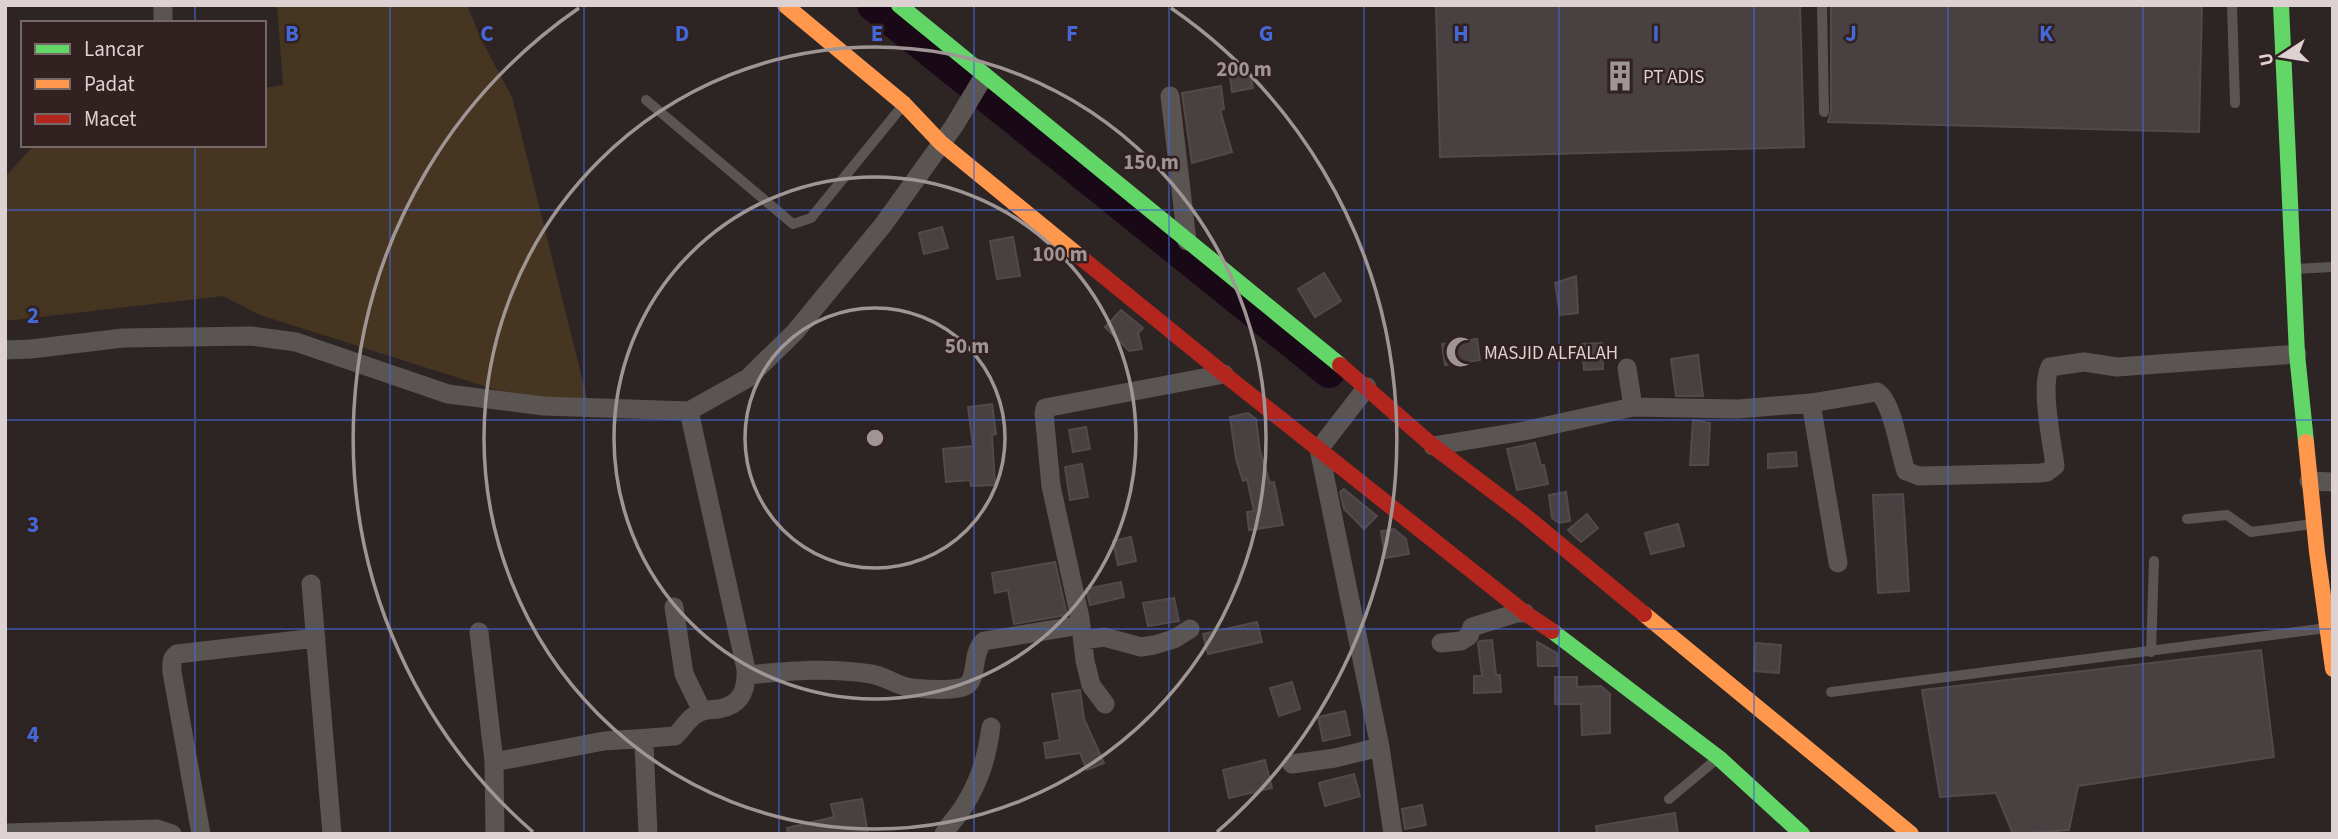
<svg xmlns="http://www.w3.org/2000/svg" width="2338" height="839" viewBox="0 0 2338 839" font-family="'Source Sans 3',sans-serif">
<style>
.green{fill:#453521}
.lines{fill:none;stroke-linecap:round;stroke-linejoin:round}
.river{stroke:#190917;stroke-width:32}
.building{fill:#494042;stroke:#514a4b;stroke-width:2}
.lane{stroke:#5a5453;stroke-width:10}
.street{stroke:#5a5453;stroke-width:19}
.fast{stroke:#63d668;stroke-width:16}
.slow{stroke:#ff974d;stroke-width:16}
.jam{stroke:#b3261e;stroke-width:16}
.grid{fill:none;stroke:#4368d7;stroke-width:2;stroke-opacity:0.55}
.ring{fill:none;stroke:#9f9594;stroke-width:3.5}
.labels{text-anchor:middle;stroke-width:5;stroke-linejoin:round;paint-order:stroke}
.poi-label{font-size:19px;fill:#ddd2d1;stroke:#312120;text-anchor:start}
.grid-label{font-size:23px;text-anchor:middle;font-weight:bold;fill:#4368d7;stroke:#312120;stroke-width:5;stroke-linejoin:round;paint-order:stroke}
.centre{fill:#9f9594;stroke:#312120;stroke-width:3.5}
.ring-label{font-size:21px;text-anchor:middle;font-weight:bold;fill:#9f9594;stroke:#312120;stroke-width:5;stroke-linejoin:round;paint-order:stroke}
</style>
<rect width="100%" height="100%" fill="#2d2424"/>
<!-- green -->
<path class="green" d="M277,5H467L482,41L512,97L589,406L506,393L260,315L223,296L5,321V177L34,145H264V88L283,85Z"/>
<g class="lines">
<!-- river -->
<path class="river" d="M873,5L1329,372"/>
</g>
<!-- building -->
<path class="building" d="M1436,5H1800L1804,147L1440,157Z
M1831,5H2202L2199,132L1828,122L1831,112Z
M1249,67L1253,88L1232,92L1229,70Z
M1221,86L1224,109L1220,110L1232,152L1192,163L1182,93Z
M942,227L948,248L924,254L919,233Z
M1013,237L1020,276L997,279L990,241Z
M1324,273L1341,301L1315,317L1298,289Z
M1576,276L1578,313L1560,315L1555,283Z
M1121,310L1143,328L1138,333L1142,349L1129,351L1105,327Z
M1477,339L1480,360L1445,365L1442,344Z
M1602,343L1603,369L1584,370L1582,344Z
M1698,355L1703,396H1676L1671,359Z
M992,404L996,434L992,435L995,485L971,486L970,480L946,482L943,449L973,446L968,407Z
M1248,413L1256,419L1260,451L1270,483L1274,482L1283,525L1249,530L1247,512L1254,511L1247,479L1243,481L1236,459L1230,417Z
M1693,420L1710,423L1708,465H1690Z
M1086,427L1090,449L1073,452L1069,430Z
M1535,443L1541,466L1544,465L1548,484L1517,490L1507,449Z
M1796,452L1797,466L1768,468V454Z
M1082,464L1088,497L1070,500L1065,467Z
M1344,489L1377,516L1364,529L1344,509L1340,492Z
M1566,492L1570,521L1559,523L1552,518L1549,495Z
M1903,494L1909,591L1878,593L1873,495Z
M1587,514L1598,528L1581,542L1568,530Z
M1678,524L1684,546L1651,554L1645,533Z
M1394,529L1406,539L1409,554L1385,558L1381,531Z
M1131,537L1136,561L1118,565L1113,541Z
M1055,562L1067,615L1014,624L1008,590L995,593L992,573Z
M1121,582L1124,597L1090,605L1086,589Z
M1174,598L1179,621L1148,626L1143,603Z
M1257,622L1262,642L1208,654L1203,634Z
M1492,640L1496,675H1500L1501,692L1474,693V676H1482L1478,643L1480,641Z
M1537,642L1557,653V666H1538Z
M1756,643L1781,645L1779,673L1754,671Z
M2261,650L2274,757L2078,786L2069,830L2013,834L1996,793L1940,797L1922,690Z
M1555,677H1577V687L1601,686L1610,694V733L1582,735L1581,704H1555Z
M1292,682L1300,709L1279,716L1270,688Z
M1080,690L1084,719L1104,763L1087,770L1080,753L1046,758L1044,743L1060,740L1052,694Z
M1345,711L1350,735L1323,741L1318,717Z
M1265,760L1272,788L1229,798L1223,770Z
M1354,774L1360,796L1325,806L1319,783Z
M862,799L868,834H788L787,828L834,817L831,804Z
M1422,805L1426,825L1405,829L1402,809Z
M1675,813L1678,834H1597L1596,826Z"/>
<g class="lines">
<!-- lane -->
<path class="lane" d="M1822,5L1824,112
M2232,5L2235,103
M646,100L793,224L811,218L904,104
M2294,269L2333,267
M2187,519L2227,515L2251,532L2313,524
M2151,652L2154,561
M1831,692L2327,628
M1669,799L1718,758"/>
<!-- street -->
<path class="street" d="M163,5V23
M1170,96L1187,241
M5,350L31,349L123,338L251,336L296,342L448,394L544,406L689,411L748,378L795,332L883,225L954,126L984,76
M1627,368L1633,407
M1367,387L1319,449L1380,747L1393,834
M1811,403L1838,563
M1433,446L1524,431L1633,407L1738,409L1811,403L1877,392C1893,401 1899,452 1906,471L1919,476L2040,473L2047,472L2055,466C2052,442 2040,386 2050,367L2084,362L2117,367L2297,354
M2309,481L2333,482
M311,584L332,834
M674,607L684,674L702,711
M479,632L494,762L495,834
M1083,640L1104,637L1141,647L1154,645L1174,639L1190,629
M1441,643L1461,641L1469,636L1472,627L1517,613H1525
M747,675C790,671 828,667 871,674C884,676 895,684 907,687C918,689 958,692 967,685C978,677 971,653 984,641L1081,625
M1105,704L1091,685L1085,661L1080,618L1051,486L1044,413L1045,408L1224,374
M494,762L604,741L649,738
M1292,764L1335,758L1380,747
M5,833L157,829L172,834
M201,834L172,672C172,665 170,659 177,654L316,638
M648,834L644,744L649,738L675,736C683,729 688,718 698,713C705,709 712,710 719,709C741,705 747,690 746,669L689,411
M944,834C950,823 958,816 964,806C980,780 987,757 991,727"/>
<!-- fast -->
<path class="fast" d="M899,5L1340,365
M2281,5L2297,354L2306,442
M1552,631L1719,758L1802,834"/>
<!-- slow -->
<path class="slow" d="M785,5L904,104L941,143L1079,256
M2306,442L2317,552L2333,669
M1644,614L1911,834"/>
<!-- jam -->
<path class="jam" d="M1079,256L1224,374L1525,613L1552,631
M1340,365L1433,446L1523,514L1644,614"/>
</g>
<!-- grid -->
<path class="grid" d="M195,5V23M390,5V834M584,5V834M779,5V834M974,5V834M1169,5V834M1364,5V834M1559,5V834M1754,5V834M1948,5V834M2143,5V834M195,145V834M5,210H2333M5,420H2333M5,629H2333"/>
<!-- distance rings -->
<g class="ring">
<circle cx="875" cy="438" r="130"/>
<circle cx="875" cy="438" r="261"/>
<circle cx="875" cy="438" r="391"/>
<path d="M533 832A522 522 0 0 1 579 8M1171 8A522 522 0 0 1 1217 832"/>
</g>
<!-- icons -->
<defs>
<g id="building-bare" transform="scale(2.415)"><path d="M-4-6H4V6H1V3H-1V6H-4ZM-2.5-4.3h1.7v1.8h-1.7ZM.8-4.3h1.7v1.8H.8ZM-2.5-1h1.7V.8h-1.7ZM.8-1h1.7V.8H.8Z" fill="#9f9594" stroke="#312120" stroke-width="2.5" paint-order="stroke"/></g>
<g id="mosque-bare" transform="scale(2.415)"><path d="M3.5-4.9A6 6 0 1 0 3.5 4.9A5 5 0 1 1 3.5-4.9Z" fill="#9f9594" stroke="#312120" stroke-width="2.5" paint-order="stroke"/></g>
</defs>
<g fill-rule="evenodd">
<use href="#building-bare" x="1620" y="76"/>
<use href="#mosque-bare" x="1461" y="352"/>
</g>
<g class="labels">
<!-- poi labels -->
<g class="poi-label">
<text x="1643" y="83">PT ADIS</text>
<text x="1484" y="359">MASJID ALFALAH</text>
</g>
</g>
<g class="grid-label">
<text x="292" y="41">B</text>
<text x="487" y="41">C</text>
<text x="682" y="41">D</text>
<text x="877" y="41">E</text>
<text x="1072" y="41">F</text>
<text x="1266" y="41">G</text>
<text x="1461" y="41">H</text>
<text x="1656" y="41">I</text>
<text x="1851" y="41">J</text>
<text x="2046" y="41">K</text>
<text x="33" y="323">2</text>
<text x="33" y="532">3</text>
<text x="33" y="742">4</text>
</g>
<circle cx="875" cy="438" r="10" class="centre"/>
<g class="ring-label">
<text x="1244" y="76">200 m</text>
<text x="1151" y="169">150 m</text>
<text x="1060" y="261">100 m</text>
<text x="967" y="353">50 m</text>
</g>
<!-- border -->
<rect width="2338" height="839" fill="none" stroke="#ddd2d1" stroke-width="14"/>
<!-- legend -->
<rect x="21" y="21" width="245" height="126" fill="#312120" stroke="#766867" stroke-width="2"/>
<rect x="35" y="44" width="35" height="10" fill="#63d668" stroke="#766867" stroke-width="2"/>
<text x="84" y="56" font-size="21" fill="#ddd2d1">Lancar</text>
<rect x="35" y="79" width="35" height="10" fill="#ff974d" stroke="#766867" stroke-width="2"/>
<text x="84" y="91" font-size="21" fill="#ddd2d1">Padat</text>
<rect x="35" y="114" width="35" height="10" fill="#b3261e" stroke="#766867" stroke-width="2"/>
<text x="84" y="126" font-size="21" fill="#ddd2d1">Macet</text>
<!-- north arrow -->
<g transform="translate(2282 56) rotate(258)" stroke="#312120" stroke-width="5" paint-order="stroke">
<path d="M0-5L12 26L0 18L-12 26Z" fill="#ddd2d1"/>
<text y="-10" font-size="19" font-weight="bold" text-anchor="middle" fill="#ddd2d1">U</text>
</g>
</svg>
